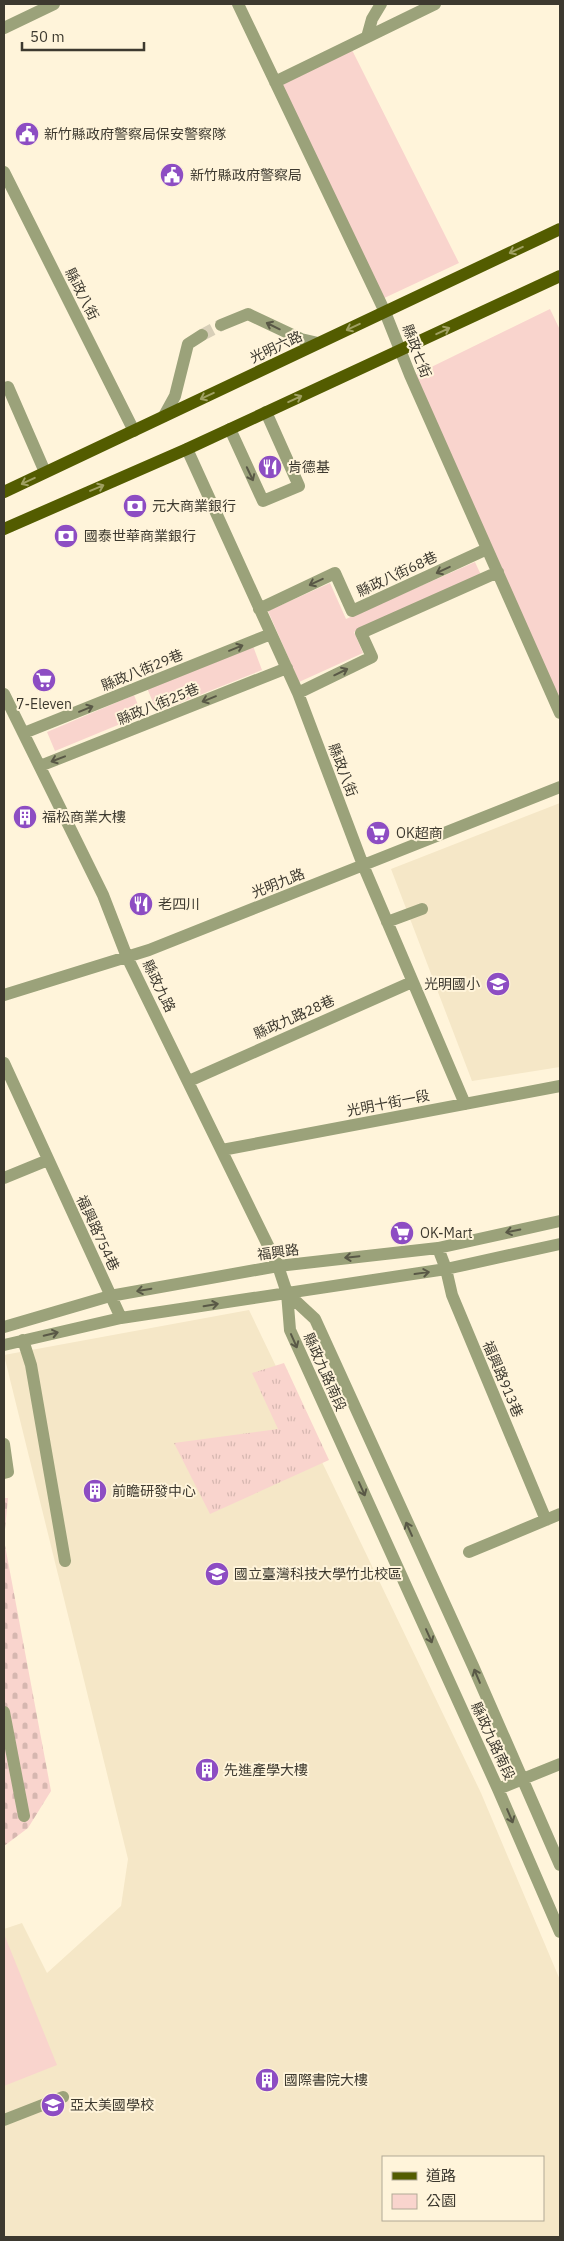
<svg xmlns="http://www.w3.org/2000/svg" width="564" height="2241" viewBox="0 0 564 2241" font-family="'IBM Plex Sans','Noto Sans TC',sans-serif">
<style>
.built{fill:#f5e7c7;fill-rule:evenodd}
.grass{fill:url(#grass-tufts)}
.cemetery{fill:url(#cemetery-stones)}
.park{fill:#f9d4cd}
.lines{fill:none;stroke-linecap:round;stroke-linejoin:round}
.minor-tunnel{stroke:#d8cfb8;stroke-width:12;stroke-dasharray:12 6;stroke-linecap:butt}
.minor{stroke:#9ba27a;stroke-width:12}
.major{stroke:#535c00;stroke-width:12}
.oneway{stroke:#a0a062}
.oneway2{stroke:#595846}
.labels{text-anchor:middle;stroke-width:4;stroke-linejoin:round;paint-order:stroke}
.poi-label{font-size:14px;fill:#3d392f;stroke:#fff4da;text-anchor:start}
.street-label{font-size:14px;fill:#3d392f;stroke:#fff4da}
</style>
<defs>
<pattern id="grass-tufts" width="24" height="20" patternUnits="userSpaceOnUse" patternTransform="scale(1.25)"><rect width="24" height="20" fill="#f9d4cd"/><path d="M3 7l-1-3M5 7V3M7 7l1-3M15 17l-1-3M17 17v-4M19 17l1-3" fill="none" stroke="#d6b7b0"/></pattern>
<pattern id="cemetery-stones" width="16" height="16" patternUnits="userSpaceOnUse" patternTransform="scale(1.25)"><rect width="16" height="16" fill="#f9d4cd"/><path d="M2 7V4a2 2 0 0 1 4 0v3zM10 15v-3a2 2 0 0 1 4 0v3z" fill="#d6b7b0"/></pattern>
</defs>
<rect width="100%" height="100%" fill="#fff4da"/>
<!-- built -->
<path class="built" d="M560,803V1067L472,1081L391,869Z
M249,1310L481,1793L560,1980V2237H4V1929L22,1923L47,1973L121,1906L128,1859L4,1355ZM383,2157H543V2220H383Z"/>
<!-- grass -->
<path class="grass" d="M284,1363L329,1460L210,1514L174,1443L278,1429L252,1373Z"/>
<!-- cemetery -->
<path class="cemetery" d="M4,1498H8L4,1540L51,1791L28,1828L4,1846Z"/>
<!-- park -->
<path class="park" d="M350,46L459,263L380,300L275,82Z
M550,309L560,330V702L415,375Z
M475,562L481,575L354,632L363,653L299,682L268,611L330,583L346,619Z
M253,646L262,670L157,712L147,688Z
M134,695L142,715L55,751L47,732Z
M4,1934L57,2065L4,2086Z"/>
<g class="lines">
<!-- minor-tunnel -->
<path class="minor-tunnel" d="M202,335L221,325"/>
<!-- minor -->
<path class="minor" d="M238,4L385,312L410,375L560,713
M4,28L54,4
M367,37L372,19L381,4
M275,82L435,4
M4,172L134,431
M221,325L248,314L301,339L318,343
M8,387L45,472
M164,416L175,396L188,344L202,335
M230,429L263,501L299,486L266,412
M187,449L298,693L363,865L465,1104
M259,609L335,573L352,611L487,549
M298,693L372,657L361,633L498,572
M4,694L103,895L127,957L278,1266L287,1293L290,1330L498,1789L560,1932
M24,733L271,634
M40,766L287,668
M387,922L422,909
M4,995L149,950L560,787
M4,1063L121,1318
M189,1081L412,982
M222,1150L560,1086
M4,1178L48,1160
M438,1248L446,1269L452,1295L546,1520
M287,1293L315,1319L473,1666L560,1865
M4,1327L110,1296L278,1266L438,1248L560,1221
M23,1340L31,1365L65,1561
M4,1345L121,1318L446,1269L560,1244
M4,1444L8,1472L4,1473
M469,1552L560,1514
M4,1712L24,1816
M498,1789L560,1764
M4,2120L63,2097"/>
<!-- major -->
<path class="major" d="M4,492L560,229
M4,529L187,449L560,276"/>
</g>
<!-- one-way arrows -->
<defs><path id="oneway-shaft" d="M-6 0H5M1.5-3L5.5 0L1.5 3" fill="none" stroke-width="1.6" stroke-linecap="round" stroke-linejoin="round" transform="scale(1.25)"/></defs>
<g class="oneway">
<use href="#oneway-shaft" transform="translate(516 250) rotate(155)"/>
<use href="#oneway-shaft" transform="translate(353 327) rotate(155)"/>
<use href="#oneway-shaft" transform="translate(443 331) rotate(-25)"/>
<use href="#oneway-shaft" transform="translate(207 396) rotate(155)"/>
<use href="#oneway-shaft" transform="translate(295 399) rotate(-25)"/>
<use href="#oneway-shaft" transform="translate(28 481) rotate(155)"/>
<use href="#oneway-shaft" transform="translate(97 488) rotate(-23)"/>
</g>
<g class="oneway2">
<use href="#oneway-shaft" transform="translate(273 326) rotate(-154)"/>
<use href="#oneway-shaft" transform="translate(250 474) rotate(65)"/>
<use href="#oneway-shaft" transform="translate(443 570) rotate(155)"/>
<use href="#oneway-shaft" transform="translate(316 582) rotate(155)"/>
<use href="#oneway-shaft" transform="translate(236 648) rotate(-22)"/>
<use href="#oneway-shaft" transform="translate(341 672) rotate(-26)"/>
<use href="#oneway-shaft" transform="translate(209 699) rotate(158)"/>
<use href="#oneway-shaft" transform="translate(86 709) rotate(-22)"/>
<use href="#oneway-shaft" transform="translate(58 759) rotate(159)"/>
<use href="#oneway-shaft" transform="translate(513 1231) rotate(168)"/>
<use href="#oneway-shaft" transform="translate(352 1257) rotate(174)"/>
<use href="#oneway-shaft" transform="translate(422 1273) rotate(-8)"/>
<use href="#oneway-shaft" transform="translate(144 1290) rotate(170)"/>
<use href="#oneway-shaft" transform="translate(211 1305) rotate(-9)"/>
<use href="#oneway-shaft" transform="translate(51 1334) rotate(-13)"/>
<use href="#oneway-shaft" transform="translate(294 1341) rotate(66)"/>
<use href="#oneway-shaft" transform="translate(362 1489) rotate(66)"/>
<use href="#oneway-shaft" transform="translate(409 1529) rotate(-114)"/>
<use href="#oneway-shaft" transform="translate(429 1636) rotate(66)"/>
<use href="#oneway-shaft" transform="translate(477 1676) rotate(-113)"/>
<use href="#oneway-shaft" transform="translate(510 1816) rotate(67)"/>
</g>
<!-- icons -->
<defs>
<g id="civic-disc" transform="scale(1.25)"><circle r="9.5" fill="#8d4dc3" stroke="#fff4da"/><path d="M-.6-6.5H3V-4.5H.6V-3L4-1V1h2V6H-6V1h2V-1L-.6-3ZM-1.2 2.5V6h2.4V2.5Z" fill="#fff"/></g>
<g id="restaurant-disc" transform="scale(1.25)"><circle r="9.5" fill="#8d4dc3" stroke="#fff4da"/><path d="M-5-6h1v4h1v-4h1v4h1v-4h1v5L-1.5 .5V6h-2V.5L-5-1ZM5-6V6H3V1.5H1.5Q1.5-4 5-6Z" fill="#fff"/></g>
<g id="bank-disc" transform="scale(1.25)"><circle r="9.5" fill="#8d4dc3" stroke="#fff4da"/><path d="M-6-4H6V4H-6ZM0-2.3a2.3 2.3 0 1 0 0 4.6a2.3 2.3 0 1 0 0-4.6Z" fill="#fff"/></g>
<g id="supermarket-disc" transform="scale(1.25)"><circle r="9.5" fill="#8d4dc3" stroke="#fff4da"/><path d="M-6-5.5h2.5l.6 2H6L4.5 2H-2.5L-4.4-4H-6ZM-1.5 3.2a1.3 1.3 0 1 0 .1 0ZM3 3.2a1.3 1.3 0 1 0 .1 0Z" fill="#fff"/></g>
<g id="building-disc" transform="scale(1.25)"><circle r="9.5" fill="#8d4dc3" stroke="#fff4da"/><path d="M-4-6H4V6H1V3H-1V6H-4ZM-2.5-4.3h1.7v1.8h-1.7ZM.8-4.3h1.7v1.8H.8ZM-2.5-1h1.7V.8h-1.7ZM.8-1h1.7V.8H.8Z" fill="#fff"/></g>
<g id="school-disc" transform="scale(1.25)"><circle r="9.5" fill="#8d4dc3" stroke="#fff4da"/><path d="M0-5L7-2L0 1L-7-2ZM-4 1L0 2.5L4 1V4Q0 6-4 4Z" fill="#fff"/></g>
<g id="university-disc" transform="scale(1.25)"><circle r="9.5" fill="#8d4dc3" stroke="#fff4da"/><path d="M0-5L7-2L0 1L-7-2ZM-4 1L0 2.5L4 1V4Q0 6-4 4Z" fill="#fff"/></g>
</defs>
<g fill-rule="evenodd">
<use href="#civic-disc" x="27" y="134"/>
<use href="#civic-disc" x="172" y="175"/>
<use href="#restaurant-disc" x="270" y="467"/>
<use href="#bank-disc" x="135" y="506"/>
<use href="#bank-disc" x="66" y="536"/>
<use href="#supermarket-disc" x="44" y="680"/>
<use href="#building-disc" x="25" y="817"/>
<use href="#supermarket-disc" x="378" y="833"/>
<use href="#restaurant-disc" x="141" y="904"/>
<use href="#school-disc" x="498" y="984"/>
<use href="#supermarket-disc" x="402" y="1233"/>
<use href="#building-disc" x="95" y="1491"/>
<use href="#university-disc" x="217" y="1574"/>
<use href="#building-disc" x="207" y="1770"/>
<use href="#building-disc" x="267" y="2080"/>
<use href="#school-disc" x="53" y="2105"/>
</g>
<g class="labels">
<!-- poi labels -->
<g class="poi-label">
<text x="44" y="139">新竹縣政府警察局保安警察隊</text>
<text x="190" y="180">新竹縣政府警察局</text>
<text x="288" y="472">肯德基</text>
<text x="152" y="511">元大商業銀行</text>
<text x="84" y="541">國泰世華商業銀行</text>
<text x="44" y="709" text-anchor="middle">7-Eleven</text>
<text x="42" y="822">福松商業大樓</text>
<text x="396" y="838">OK超商</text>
<text x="158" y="909">老四川</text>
<text x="480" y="989" text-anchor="end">光明國小</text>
<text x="420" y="1238">OK-Mart</text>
<text x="112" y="1496">前瞻研發中心</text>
<text x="234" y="1579">國立臺灣科技大學竹北校區</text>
<text x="224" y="1775">先進產學大樓</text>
<text x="284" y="2085">國際書院大樓</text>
<text x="70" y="2110">亞太美國學校</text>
</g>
<!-- street labels -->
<g class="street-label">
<text transform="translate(82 294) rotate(63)" y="5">縣政八街</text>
<text transform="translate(276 347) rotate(-25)" y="5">光明六路</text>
<text transform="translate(417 351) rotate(69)" y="5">縣政七街</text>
<text transform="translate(397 574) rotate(-25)" y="5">縣政八街68巷</text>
<text transform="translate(142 670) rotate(-22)" y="5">縣政八街29巷</text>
<text transform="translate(158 704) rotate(-22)" y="5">縣政八街25巷</text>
<text transform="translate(343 770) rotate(69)" y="5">縣政八街</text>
<text transform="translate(278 883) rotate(-22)" y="5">光明九路</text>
<text transform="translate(159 986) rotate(64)" y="5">縣政九路</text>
<text transform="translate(294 1017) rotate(-24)" y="5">縣政九路28巷</text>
<text transform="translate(388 1103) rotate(-11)" y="5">光明十街一段</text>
<text transform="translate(98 1233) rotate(65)" y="5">福興路754巷</text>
<text transform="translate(278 1252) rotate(-8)" y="5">福興路</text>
<text transform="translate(325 1372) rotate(66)" y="5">縣政九路南段</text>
<text transform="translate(503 1379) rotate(67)" y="5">福興路913巷</text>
<text transform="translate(493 1741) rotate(65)" y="5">縣政九路南段</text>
</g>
</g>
<!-- border -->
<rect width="564" height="2241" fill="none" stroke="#3d392f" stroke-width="10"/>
<!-- legend -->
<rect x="382" y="2156" width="162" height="65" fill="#fff4da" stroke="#b1a996"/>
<rect x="392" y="2172" width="25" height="8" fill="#535c00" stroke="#b1a996"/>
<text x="426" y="2181" font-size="15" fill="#3d392f">道路</text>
<rect x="392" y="2194" width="25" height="15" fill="#f9d4cd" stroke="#b1a996"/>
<text x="426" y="2206" font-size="15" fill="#3d392f">公園</text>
<!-- scale -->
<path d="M22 42v8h122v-8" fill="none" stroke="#3d392f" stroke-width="2.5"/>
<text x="30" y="42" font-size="15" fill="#3d392f" stroke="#fff4da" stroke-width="4" paint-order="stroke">50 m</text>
</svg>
